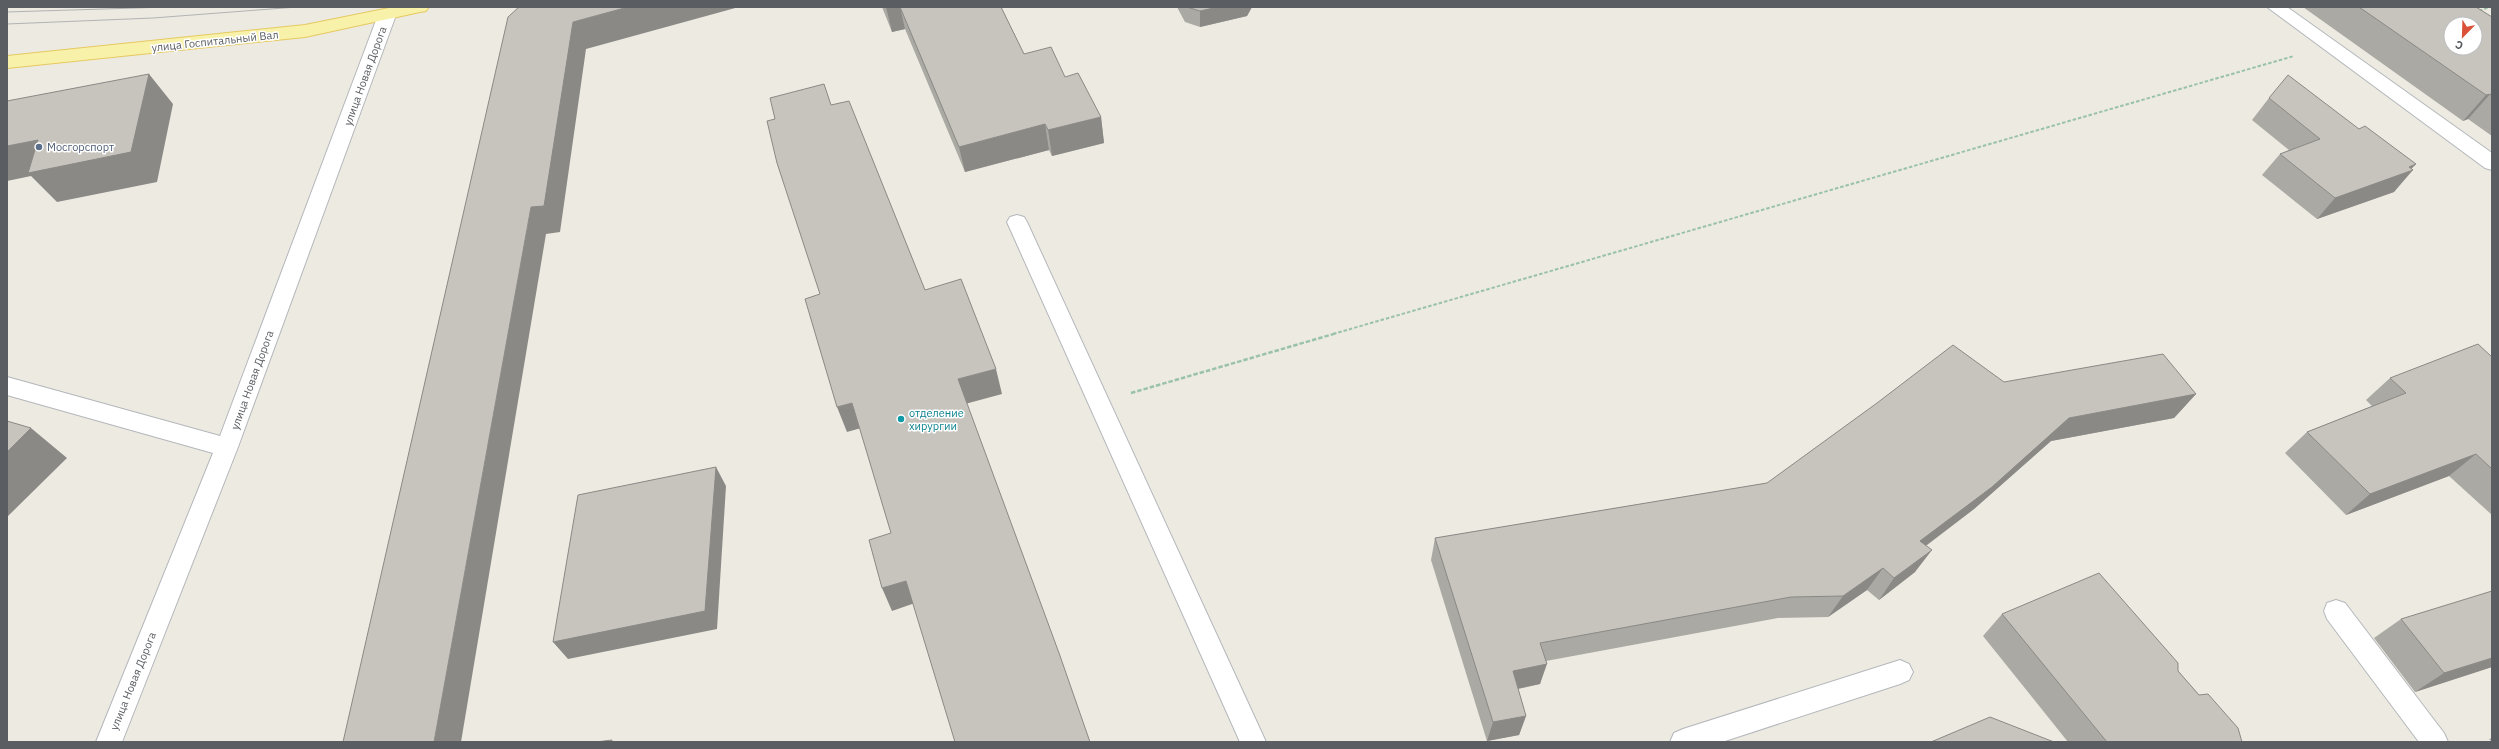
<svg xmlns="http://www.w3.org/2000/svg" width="2499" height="749" viewBox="0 0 2499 749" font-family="'IBM Plex Sans',sans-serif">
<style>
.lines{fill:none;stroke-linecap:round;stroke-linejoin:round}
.minor-casing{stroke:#b4b7bb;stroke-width:2}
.major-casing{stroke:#e6c960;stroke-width:2}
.path-far1{stroke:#9ac2a8;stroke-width:2;stroke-dasharray:3.5 2;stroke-linecap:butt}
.path{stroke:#9ac2a8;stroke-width:2.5;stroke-dasharray:4.5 2;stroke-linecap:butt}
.minor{fill:#fff;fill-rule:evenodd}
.major{fill:#f8f1aa;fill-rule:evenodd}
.tram{stroke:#b2b3b3;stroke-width:1}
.wall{fill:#aba9a3}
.shaded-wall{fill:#8b8985}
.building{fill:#c7c4be;stroke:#8b8985;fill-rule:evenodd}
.service-dot{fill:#5c6f8a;stroke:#fff;stroke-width:1.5}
.culture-dot{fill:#0f9aa8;stroke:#fff;stroke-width:1.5}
.labels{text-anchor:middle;stroke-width:3;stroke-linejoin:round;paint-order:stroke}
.street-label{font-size:11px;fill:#5a5d61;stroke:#fff}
.service-label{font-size:11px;fill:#4e5e75;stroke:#fff;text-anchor:start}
.culture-label{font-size:11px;fill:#0d838f;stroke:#fff;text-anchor:start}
</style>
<rect width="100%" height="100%" fill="#eceae1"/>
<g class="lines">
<!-- minor casing -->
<g class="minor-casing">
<path id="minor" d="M2267,7H2287L2492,153V170L2485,168Z
M387,10L393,11L396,15L238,447L122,742H96L213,453L7,395V377L220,436L378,15L381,11Z
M1017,215L1024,217L1027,222L1266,742H1240L1007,222L1010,217Z
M2336,600L2345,603L2444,733L2448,742H2419L2327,619L2324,611L2327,603Z
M1900,660L1909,664L1913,672L1909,680L1900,684L1722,742H1670L1674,733L1683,729Z"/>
</g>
<!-- major casing -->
<g class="major-casing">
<path id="major" d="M394,7H429L426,11L420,12L305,37L7,68V56L305,25Z"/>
</g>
<!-- path-far1 -->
<path class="path-far1" d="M2479,11L2490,7
M1333,334L2294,56"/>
<!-- path -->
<path class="path" d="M1131,393L1337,333"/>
<!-- minor -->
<use href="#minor" class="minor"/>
<!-- major -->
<use href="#major" class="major"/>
<!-- tram -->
<path class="tram" d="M7,12L168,7
M7,24L153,18L297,7"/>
</g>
<!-- wall -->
<path class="wall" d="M882,7H1001L1024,54L1065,77L1101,117L1104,143L1052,156L1049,150L965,172L905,29L892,32Z
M1177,7H1252L1247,16L1200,27L1185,22Z
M2303,7H2476L2492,17V136L2468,119L2463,121Z
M2269,98L2359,129L2416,164L2411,169L2394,192L2317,219L2262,175L2280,154L2289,150L2252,120Z
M2492,357V515L2449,476L2346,515L2285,453L2307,432L2372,406L2366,400L2390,378Z
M2004,382L2196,394L2174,418L2051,441L1974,509L1926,546L1915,572L1879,600L1867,590L1828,617L1778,618L1546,661L1540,684L1518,689L1526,716L1519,735L1487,741L1431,560L1435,538L1767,483Z
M2002,614L2178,671L2199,695L2242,742H2068L1983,636Z
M2401,619L2492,667L2415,692L2374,638Z
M2492,738V742L2489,739Z"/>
<!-- shaded-wall -->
<path class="shaded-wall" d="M628,7H739L586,49L560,232L546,234L461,742H434L531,207L573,22Z
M886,7H900L905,29L892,32Z
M1218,7H1252L1247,16L1200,27V11Z
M149,74L173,104L157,182L57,202L31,176L7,181V146L38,140Z
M2491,93L2468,119L2463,121L2486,95Z
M1101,117L1104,143L1052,156L1048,130Z
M1045,124L1049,150L965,172L959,147Z
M2416,164L2408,172L2413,170L2394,192L2317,219L2335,198Z
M996,369L1002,394L965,404L958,379Z
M2196,394L2174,418L2051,441L1974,509L1904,562L1920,541L2069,418Z
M852,403L861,428L847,432L837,407Z
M31,428L67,458L7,517V452Z
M2476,454L2449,476L2346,515L2370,494Z
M716,467L726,486L717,629L568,659L553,642Z
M1932,550L1915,572L1879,600L1894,578Z
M1883,568L1867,590L1828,617L1843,596Z
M906,581L915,603L892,611L882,588Z
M2492,658V667L2415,692L2444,673Z
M1547,664L1540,684L1506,691L1513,671Z
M1526,716L1519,735L1487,741L1493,722Z"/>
<!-- building -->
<path class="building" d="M519,7H628L573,22L544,206L531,207L434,742H343L508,17Z
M900,7H1001L1024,54L1051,47L1065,77L1078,73L1101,117L1048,130L1045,124L959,147Z
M1187,7H1218L1200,11Z
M2359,7H2476L2492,17V94L2486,95ZM2451,24H2475V48H2451Z
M149,74L131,152L28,173L38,140L7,146V101Z
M2288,75L2359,129L2365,126L2416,164L2409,167L2413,170L2335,198L2280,154L2320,139L2269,98Z
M824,84L831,105L849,101L925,290L961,279L996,369L958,379L1059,653L1090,742H955L906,581L882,588L869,540L891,533L852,403L837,407L805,299L820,294L777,163L767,121L775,119L770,98Z
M2478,344L2492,357V469L2476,454L2370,494L2307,432L2406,393L2390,378Z
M1953,345L2004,382L2163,354L2196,394L2069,418L1992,487L1920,541L1932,550L1894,578L1883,568L1843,596L1791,597L1540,643L1547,664L1513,671L1526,716L1493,722L1435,538L1767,483L1877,403Z
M7,421L31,428L7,452Z
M716,467L705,611L553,642L578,495Z
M2099,573L2178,663V671L2199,695L2208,694L2238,728L2242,742H2107L2002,614Z
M2492,591V658L2444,673L2401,619Z
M1990,717L2054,742H1931Z
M612,740V742H596Z"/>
<!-- markers -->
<circle class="service-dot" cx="39" cy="147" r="4"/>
<circle class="culture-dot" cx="901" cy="419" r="4"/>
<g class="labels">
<!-- street labels -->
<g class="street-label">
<text transform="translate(215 41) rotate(-6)" y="4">улица Госпитальный Вал</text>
<text transform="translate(365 76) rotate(-70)" y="4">улица Новая Дорога</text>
<text transform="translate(252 380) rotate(-70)" y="4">улица Новая Дорога</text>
<text transform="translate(133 681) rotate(-68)" y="4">улица Новая Дорога</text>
</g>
<!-- service labels -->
<g class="service-label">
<text x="47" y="151">Мосгорспорт</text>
</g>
<!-- culture labels -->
<g class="culture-label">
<text x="909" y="417">отделение<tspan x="909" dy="13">хирургии</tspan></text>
</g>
</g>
<!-- border -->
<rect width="2499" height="749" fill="none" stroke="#5a5d61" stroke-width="16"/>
<!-- north arrow -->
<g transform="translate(2463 36) rotate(203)"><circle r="19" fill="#ffffff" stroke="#bdbec0"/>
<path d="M0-3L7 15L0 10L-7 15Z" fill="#db5038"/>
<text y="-6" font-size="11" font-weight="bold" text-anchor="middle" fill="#5a5d61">С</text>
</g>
</svg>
